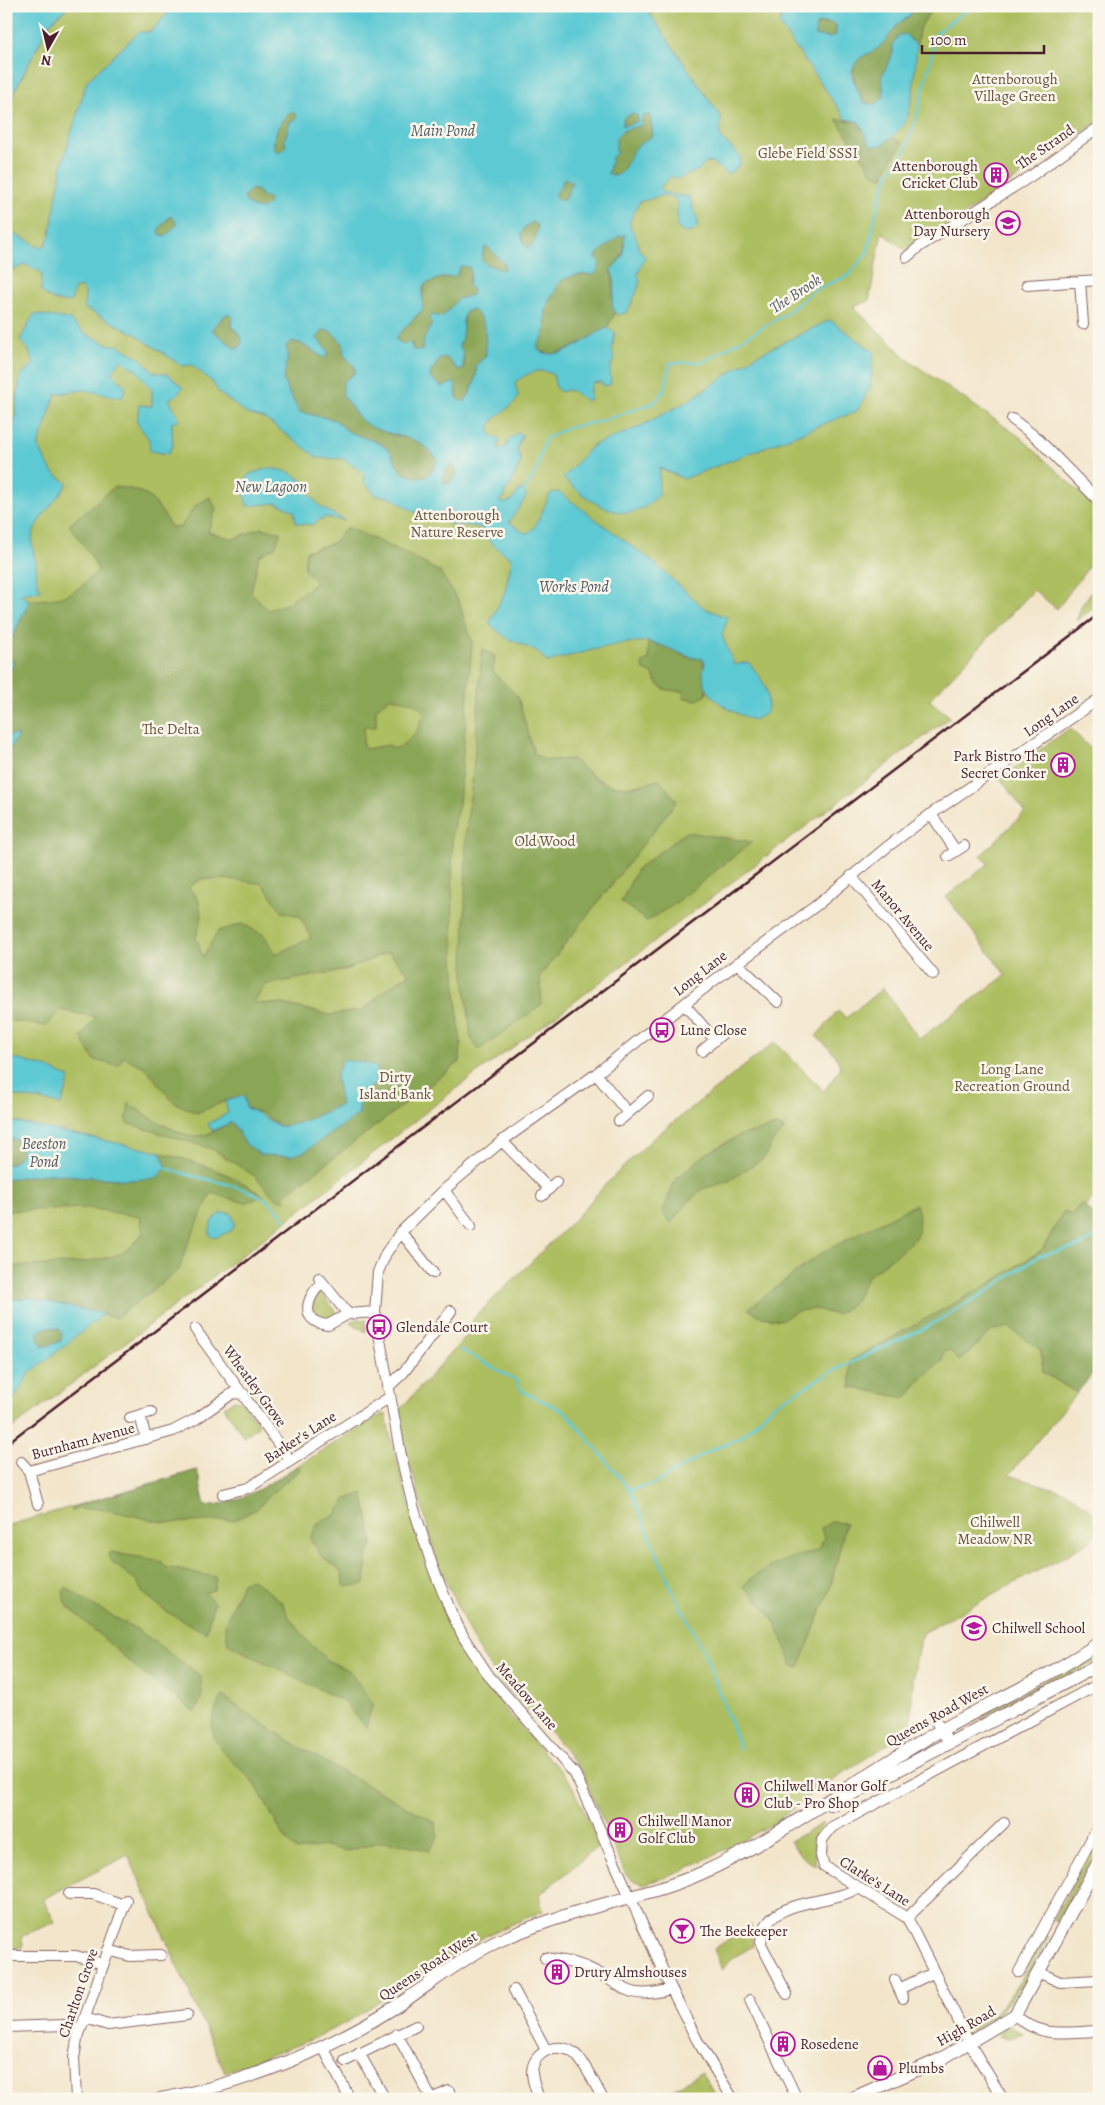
<svg xmlns="http://www.w3.org/2000/svg" width="1105" height="2105" viewBox="0 0 1105 2105" font-family="Alegreya,serif">
<style>
.green{fill:#adbe61;stroke:#7c6e46}
.forest{fill:#8aa557;stroke:#6a6241;fill-rule:evenodd}
.water{fill:#5dc9d3;stroke:#54747f;fill-rule:evenodd}
.lines{fill:none;stroke-linecap:round;stroke-linejoin:round}
.stream{stroke:#5dc9d3;stroke-width:2.5}
.minor-casing{stroke:#856463;stroke-width:12}
.major-casing{stroke:#856463;stroke-width:14}
.minor{stroke:#fff;stroke-width:10}
.major{stroke:#fff;stroke-width:12}
.rail{stroke:#4a1f2b;stroke-width:2.5}
.labels{text-anchor:middle;stroke-width:5;stroke-linejoin:round;paint-order:stroke}
.park-label{font-size:15px;fill:#684f3b;stroke:#fbf7ec}
.street-label{font-size:15px;fill:#4a1f2b;stroke:#fbf7ec}
.poi-label{font-size:15px;fill:#4a1f2b;stroke:#fbf7ec;text-anchor:start}
.water-label{font-size:16px;font-style:italic;fill:#515a66;stroke:#fbf7ec}
</style>
<rect width="100%" height="100%" fill="#fbf7ec"/>
<filter id="ink" filterUnits="userSpaceOnUse"><feTurbulence type="fractalNoise" baseFrequency=".02" numOctaves="2"/><feDisplacementMap in="SourceGraphic" scale="10" xChannelSelector="R" yChannelSelector="G"/><feConvolveMatrix kernelMatrix="1 2 1 2 8 2 1 2 1" color-interpolation-filters="sRGB"/></filter>
<filter id="wash" filterUnits="userSpaceOnUse"><feTurbulence type="fractalNoise" baseFrequency=".0096" numOctaves="4" result="noise"/><feDisplacementMap in="SourceGraphic" scale="20" xChannelSelector="R" yChannelSelector="G"/><feGaussianBlur stdDeviation="1.12" result="paint"/><feColorMatrix in="noise" values="0 0 0 0 0 0 0 0 0 0 0 0 0 0 0 0 0 1.4 0 .05"/><feComposite in="paint" operator="in"/></filter>
<g filter="url(#wash)">
<rect width="100%" height="100%" fill="#f2e5ca"/>
<!-- green -->
<path class="green" d="M69,6H1099V121L909,253L882,232L869,301L853,307L911,362L1020,437L1099,510V553L1057,609L1034,590L929,700L950,717L553,1018L462,1084L267,1236L6,1433V130L15,90L50,23Z
M1099,581V604L1076,621L1082,605Z
M1070,728L1099,757V1193L1085,1206L1082,1203L1071,1215L1064,1211L1042,1250L992,1282L1009,1327L1041,1350L1043,1372L1077,1393L1009,1475L1069,1493L1099,1517V1531L1089,1542L1067,1555L922,1633C914,1665 910,1695 912,1729L816,1790L776,1822L728,1848L675,1874L644,1884L632,1880L626,1875L582,1772L554,1736L504,1686L476,1647L437,1561L396,1414L467,1335L474,1318L575,1219L607,1183L652,1139L775,1042L824,1091L840,1069C839,1054 826,1046 816,1036L838,1011L846,1018L883,988L919,1039L1006,975L946,897L988,864L981,855L1025,812L1000,778Z
M319,1290L340,1316L325,1322L315,1316L311,1309Z
M357,1319L366,1320V1332L350,1322Z
M234,1400L243,1402L259,1425L244,1437L224,1407Z
M382,1414L386,1415L392,1444L426,1564L457,1638L479,1675L509,1714L569,1780L600,1845L539,1895L543,1911L489,1934L438,1963L349,2021L313,2039L225,2072L128,1855L43,1899L55,1922L22,1936L23,1946L6,1955V1526L197,1470L205,1506L230,1503L250,1495Z
M1099,1650V1660L1040,1691L958,1727Z
M823,1823L814,1846L816,1866L802,1857L790,1841Z
M1099,1835V1846L1057,1922L1053,1920Z
M751,1924L753,1946L731,1959L722,1970L714,1949Z
M1045,1935L1049,1937C1031,1969 1017,2000 987,2022C982,2026 977,2031 970,2030L969,2028C1010,2011 1025,1971 1045,1935Z
M1010,2027L1023,2033L1009,2038L998,2036L1003,2029Z
M702,2072L718,2099H657Z"/>
<!-- forest -->
<path class="forest" d="M912,6H933L919,30L917,46L910,38L893,44V53L882,76L884,97L875,105L863,102C856,84 844,66 866,53C870,51 876,50 880,46C891,35 895,23 910,16Z
M833,22L836,25V35L829,38L815,35L816,25Z
M293,111L297,115L296,119L290,122L285,139L286,148L278,152L274,149C272,137 281,116 293,111Z
M633,113L638,117L637,122L623,126V117Z
M650,115L653,135C647,141 639,144 634,150C626,160 629,167 617,176L608,174L612,157L616,152C607,135 628,128 641,125L643,116Z
M836,119L859,122L871,146L883,145L891,137L903,143L888,166L883,178L873,173Z
M564,178L572,182L566,198L560,201L554,195Z
M252,189L258,191L262,197L269,198V203L263,209C253,208 248,207 244,196Z
M170,216L175,219L177,225L165,237L160,234L158,231Z
M532,222L538,226L535,241L529,248L525,245L521,234L525,227Z
M619,235H625C629,250 619,259 611,270C617,288 609,298 615,313L607,328L574,347L553,355L538,350V344C549,332 543,321 547,306C549,298 556,294 556,284C566,276 580,273 592,275L597,254Z
M485,247L489,248L505,264L504,270L488,265L481,259Z
M461,266L469,267L471,273L468,282L473,290L472,295L458,299L445,315L432,324L421,351L413,350L412,343L403,344L396,340V337L420,313L425,284L441,278L456,276Z
M472,309C488,321 485,337 486,356L476,365C478,377 472,391 465,401L461,402L457,398L456,391L435,384L430,378L431,371L441,358L446,357L458,370L465,367L463,352L459,347C465,335 461,323 465,312Z
M226,314L231,315L233,319L231,325C236,334 249,339 237,350L212,330L214,326Z
M324,330L330,331L343,343L344,355L355,367V373L348,379L357,415C363,419 369,425 376,428C402,442 417,432 437,459C433,481 417,480 401,472L390,451L379,443L349,432L335,420L299,412L283,381L286,346L293,341L302,344L324,358L327,348L320,343L317,338Z
M450,465L456,468L457,474L449,483H444L443,474Z
M114,487C148,489 155,499 171,527L180,528L195,506L210,497L216,509L208,532L233,539L261,528L281,532L275,547L259,556L251,592L268,610L286,604L316,583L304,569L306,551L333,543L347,527L405,553L440,572L458,600L472,642L459,804L452,832L453,937L457,1007L461,1043L460,1062L283,1196L287,1200H280L273,1196L255,1176L212,1149L126,1123L129,1103C141,1113 184,1139 199,1136C210,1135 222,1126 232,1122L246,1144L290,1156L359,1114L360,1095L376,1083L336,1077L341,1105L291,1126H279L262,1113L246,1108L244,1097L225,1101L197,1113L173,1102L145,1067L123,1057L118,1066L94,1060L81,1037L96,1017L60,1010L46,1026L6,1020V763L9,750L17,736H6V681L14,662L6,656V650L30,600C65,600 74,595 98,570L90,554L69,525ZM389,698C402,699 419,701 425,715C419,721 420,728 415,733C411,739 401,746 395,749L389,745L365,749L363,746L364,727H376V709ZM202,879L238,880L263,884L282,912L300,916L311,938L275,954L264,935L242,924L218,931L203,957L196,937L202,916L198,899L188,887ZM388,952L409,974L385,990L363,1010L330,1015L283,1004L254,1003L265,985L348,969Z
M648,642L668,647L687,657L703,659L707,695L697,700L683,698L684,691C668,691 658,691 653,674L644,670L642,664L649,659Z
M482,649L495,656L493,672L518,697L534,754L545,760L573,759C605,789 616,792 659,780L677,801L540,976L542,1004L479,1050L471,1038L464,976L466,832L474,762Z
M686,832L752,842L673,905L647,921L621,902L637,869Z
M777,1126L785,1129L773,1141L765,1157L729,1181L702,1189L684,1206L671,1223L662,1213L675,1180L706,1154L738,1136Z
M16,1138L22,1148C21,1157 16,1163 6,1165V1139Z
M160,1152C201,1164 229,1172 264,1196L245,1203L211,1193L186,1248L179,1270L116,1318L29,1298L6,1300V1266C34,1266 109,1265 130,1248C134,1244 138,1238 143,1233L140,1217L89,1208L6,1211V1179L48,1174L133,1180L167,1168Z
M1082,1203L1099,1221V1366L1077,1393L1043,1372L1041,1350L1008,1327L992,1331L959,1361L951,1351H944L942,1361L922,1378L906,1398L851,1387L850,1361L992,1282L1042,1250L1064,1211L1071,1215Z
M916,1204L919,1216L918,1233L910,1244L867,1277L854,1303L836,1315L816,1309L797,1311L781,1320L762,1317L748,1309L823,1252Z
M48,1327L59,1329L62,1334L61,1341L44,1347L38,1339V1331Z
M298,1466L301,1469L273,1492L257,1509L234,1520L166,1523L99,1508L71,1510L73,1507L197,1470L205,1506C241,1504 268,1484 298,1466Z
M363,1493L373,1542L367,1557L365,1584L345,1587L341,1571L322,1557L310,1538L319,1522L337,1514L345,1500Z
M831,1522L846,1523L830,1589L799,1667L792,1665C778,1627 774,1613 743,1586C772,1561 784,1561 819,1550L824,1538L821,1528Z
M113,1552C129,1557 146,1556 162,1562L165,1567L216,1577L214,1590L204,1593L214,1602L206,1633L167,1612L142,1592L137,1581L113,1563L108,1554Z
M252,1579L282,1602L288,1616L306,1639L327,1660L349,1671L373,1703L366,1727L343,1701L228,1644L225,1624L242,1583Z
M66,1587L87,1602L138,1630L201,1676L202,1696L195,1712L140,1671L65,1604L63,1592Z
M223,1696C289,1745 363,1783 435,1822L438,1837L429,1851L408,1845L380,1842L347,1851L325,1846L297,1851C275,1832 269,1802 251,1780C242,1769 219,1751 215,1739C209,1725 215,1707 223,1696Z"/>
<!-- water -->
<path class="water" d="M6,6H69L50,23L15,90L6,130Z
M179,6H647L648,11L721,117L720,137L740,156V165L728,174L711,162L706,163L699,170L678,179L672,176L660,187L662,192L679,196H689L698,221L697,228L693,232L685,233L677,228V203L675,198L664,195L639,202C637,209 629,217 630,225C632,234 639,237 638,248L645,256L638,275L640,281L637,291L627,312L618,315C608,307 614,297 615,287C615,281 613,275 611,270L623,256L625,235L619,236L597,254L596,257L600,265L597,272L592,275C581,273 566,276 557,284C556,294 549,298 547,306C543,321 549,332 538,344V350C561,364 586,337 607,328L615,333L612,349L614,358L610,369L611,384L605,386L600,382L593,383L590,388V399L586,401C577,394 572,387 561,392L556,388L553,375C539,366 527,374 515,382C515,387 519,394 518,397C513,411 480,418 493,437L500,439L498,449L506,447L509,440L517,433L522,435L517,449L521,461L510,487L504,491L505,497L499,500L501,503L510,502L520,489L523,490L527,496L509,522C514,525 520,531 526,533C535,534 546,501 551,493L559,492L652,561L704,608L728,618L722,635L734,665L748,662C763,680 770,688 767,713L754,720C729,711 695,695 705,663L703,659C683,658 668,645 649,642C626,639 571,656 547,662L538,652L507,638L489,624L505,592L512,559C500,550 485,541 480,527L448,524C441,515 433,517 423,515C406,511 395,494 377,496L364,482L365,474L344,459L318,458L265,419L247,414L219,393L212,382L192,365L182,366L135,334L84,308L85,292L82,288H75L71,301C62,305 47,298 41,291L42,275L38,270L31,268L26,264L14,270L11,264L6,262V230C17,237 28,238 37,247L45,246L50,235L63,160L87,81L139,32H150L169,12ZM293,111L297,115L296,119L290,122L285,139L286,148L278,152L274,149C272,137 281,116 293,111ZM633,113L638,117L637,122L623,126V118ZM650,115L653,135C647,141 638,144 634,150C626,160 629,167 616,176L608,174L612,157L616,154V138L622,131L641,125L643,116ZM564,178L572,182L566,198L560,201L554,195L561,186ZM252,189L258,191L262,197L268,198L269,203L263,209C253,208 247,207 244,196ZM170,216L175,220L177,225L165,237L160,234L158,230ZM532,222L538,226L535,241L529,248L525,245L521,234L525,227ZM485,247L489,248L505,264L504,270L488,265L481,259ZM461,266L469,267L471,273L468,286L473,290L472,295L458,299L442,317L432,315L429,319L432,324L424,339L423,348L421,351L413,350L410,342L403,344L396,340V337L423,309L422,291L425,284L441,278L456,276ZM472,309C488,321 485,337 486,356L476,365C478,378 472,391 465,401H461L457,398L455,382L442,387L430,378L431,371L441,358L446,357L458,370H463V352L459,346C465,334 461,323 465,312ZM226,314L231,315L233,319L231,324C236,333 249,339 237,350L212,330L214,326ZM324,330L330,331L343,343L344,355L355,367V373L343,382V396C351,405 356,417 365,423C391,440 417,431 437,459C433,481 417,480 401,472L390,451L379,443L349,432L335,420L299,412L283,381L288,355L286,346L293,341L302,344L324,358L329,353L317,338ZM450,465L456,468L457,474L449,483H444L443,474Z
M771,6H912L910,16C893,24 892,36 879,47C866,58 858,52 851,74L863,102L875,105L884,97L882,76L893,53V44L898,36L905,34L917,46L913,94L908,116L904,125L883,145L871,146L859,122L846,119L779,24L783,12ZM819,23H833L836,25V35L829,38L815,35L816,25Z
M34,314L69,319L86,334L107,344L120,346L141,359L154,372L168,374L183,388L176,396L169,399L180,420L172,423L173,445L168,454L150,451L149,439L137,423L139,405L152,406V390L137,371L121,360L112,373L126,387L122,398L84,390L56,394L38,446L52,472L67,483C58,502 34,518 32,540C32,548 35,555 36,564C38,576 34,578 41,590L20,595L30,600L6,650V452L14,425L20,376L34,364L28,349L20,340Z
M830,320L874,352L870,388L857,411L684,479L660,468L658,496C653,500 648,505 643,508C616,524 582,495 563,478L592,446L637,428L688,401L757,355Z
M270,468L289,472L302,480L309,494L321,507L345,521L325,517L311,525L296,523L294,511L277,503L247,506L243,487L249,474Z
M6,656L14,662L6,681Z
M18,735L9,750L6,763V736Z
M6,1056L48,1068L70,1078L61,1105C41,1098 25,1100 6,1093Z
M342,1060L363,1062L377,1067L376,1083L360,1095L359,1114L304,1152L290,1156L261,1155L246,1144L232,1122L212,1131L208,1124L228,1113L225,1101L244,1096L246,1108C260,1113 265,1119 277,1125C289,1131 328,1110 341,1105L336,1077Z
M6,1120L160,1152L167,1168L156,1178L133,1180L48,1174L6,1179V1165C16,1163 21,1157 22,1148L16,1139H6Z
M221,1213H231L235,1224L231,1231L214,1238L210,1235C209,1225 213,1218 221,1213Z
M29,1298L104,1314L29,1374L6,1412V1300ZM48,1327L59,1329L62,1334L61,1341L44,1347L38,1339V1331Z"/>
<g class="lines">
<!-- stream -->
<path class="stream" d="M524,492L537,469L545,439L567,428L601,421L654,403L665,390L670,363L703,362L786,314L813,291L849,275L867,253L880,197L889,173L905,151L915,123L937,33L959,15L977,6
M167,1168C200,1182 261,1183 282,1215
M283,1217L285,1220
M461,1350L516,1380L523,1392L566,1412L630,1490L674,1594L705,1654L740,1749
M630,1490L656,1483L707,1452L740,1438L775,1404L831,1372L927,1327L983,1294L1039,1256L1080,1246L1099,1235"/>
</g>
</g>
<g filter="url(#ink)">
<g class="lines">
<!-- minor casing -->
<g class="minor-casing">
<path id="minor" d="M907,257L920,246L1031,176L1099,127
M1080,281L1083,324
M1027,285L1099,280
M1012,419L1037,438L1099,501
M931,814L956,851
M948,856L964,846
M851,876L933,974
M737,963L778,1002
M684,1004L715,1040
M702,1051L723,1033
M596,1074L628,1113
M619,1121L648,1096
M502,1141L549,1189
M444,1190L471,1226
M542,1196L556,1182
M401,1232L433,1273
M319,1278L348,1314L375,1312
M322,1283C306,1297 299,1322 328,1325L348,1314
M195,1329L290,1460
M388,1387L403,1373L451,1311
M140,1415L146,1439
M130,1418L151,1412
M21,1462L29,1471L38,1504
M29,1471L173,1431L196,1419L233,1393L244,1394
M223,1494L248,1488L390,1397
M935,1720L950,1744
M69,1894H93L124,1905
M907,1918L1004,1823
M108,1950L130,1956L161,1955
M10,1956H76L103,1964
M545,1958C558,1960 573,1962 586,1967C626,1984 622,2002 671,1989
M1019,1972L1099,1825
M1038,1972L1060,1982L1099,1980
M895,1980L903,1998
M899,1989L933,1973
M514,1990L546,2050
M787,1994L761,1944C763,1894 834,1907 858,1887
M750,2000L797,2099
M1015,2015C1041,2039 1066,2032 1099,2031
M85,2018L108,2025L187,2015
M6,2027L65,2025L80,2030
M397,2034L431,2098
M323,2047L350,2099
M359,2053L385,2099
M345,2061L416,2026
M76,2099L74,2058L77,2040L126,1900
M431,2099L449,2091L451,2099
M539,2099C536,2090 532,2081 532,2072C533,2050 561,2040 576,2055C587,2066 595,2085 603,2099
M733,2099L697,2040L669,1984L575,1774L489,1676L464,1638L451,1612L433,1568L413,1506L401,1456L375,1312L378,1272L386,1253L401,1232L444,1190L502,1141L596,1074L712,982L817,905L887,847L931,814L1099,699
M1003,2099L970,2044L907,1918L824,1866L821,1856L822,1840L832,1827L1099,1684"/>
</g>
<!-- major casing -->
<g class="major-casing">
<path id="major" d="M831,1805L1099,1665
M161,2099C241,2085 326,2051 395,2007C428,1986 457,1961 492,1944C530,1926 571,1913 612,1902C642,1894 673,1886 702,1873C779,1838 846,1786 919,1743C978,1707 1042,1682 1099,1643
M851,2099L941,2059L1015,2015L1099,1861"/>
</g>
<!-- minor -->
<use href="#minor" class="minor"/>
<!-- major -->
<use href="#major" class="major"/>
<!-- rail -->
<path class="rail" d="M6,1444L1099,614"/>
</g>
</g>
<!-- icons -->
<defs>
<g id="building-ring" transform="scale(1.25)"><circle r="9.5" fill="#fbf7ec" stroke="#b5179e" stroke-width="1.5"/><path d="M-4-6H4V6H1V3H-1V6H-4ZM-2.5-4.3h1.7v1.8h-1.7ZM.8-4.3h1.7v1.8H.8ZM-2.5-1h1.7V.8h-1.7ZM.8-1h1.7V.8H.8Z" fill="#b5179e"/></g>
<g id="school-ring" transform="scale(1.25)"><circle r="9.5" fill="#fbf7ec" stroke="#b5179e" stroke-width="1.5"/><path d="M0-5L7-2L0 1L-7-2ZM-4 1L0 2.5L4 1V4Q0 6-4 4Z" fill="#b5179e"/></g>
<g id="bus-ring" transform="scale(1.25)"><circle r="9.5" fill="#fbf7ec" stroke="#b5179e" stroke-width="1.5"/><path d="M-5-6H5V4H4V6H2V4H-2V6H-4V4H-5ZM-3.5-4V0h7V-4ZM-3.5 1.2v1.5H-2V1.2ZM2 1.2v1.5H3.5V1.2Z" fill="#b5179e"/></g>
<g id="bar-ring" transform="scale(1.25)"><circle r="9.5" fill="#fbf7ec" stroke="#b5179e" stroke-width="1.5"/><path d="M-6-5H6L.8 .8V4.5H3.5V6h-7V4.5H-.8V.8Z" fill="#b5179e"/></g>
<g id="shop-ring" transform="scale(1.25)"><circle r="9.5" fill="#fbf7ec" stroke="#b5179e" stroke-width="1.5"/><path d="M-5-2.5h2.3a2.7 3.5 0 0 1 5.4 0H5L5.5 6h-11ZM-1.5-2.5h3a1.5 2.3 0 0 0-3 0Z" fill="#b5179e"/></g>
</defs>
<g fill-rule="evenodd">
<use href="#building-ring" x="996" y="175"/>
<use href="#school-ring" x="1008" y="223"/>
<use href="#building-ring" x="1063" y="765"/>
<use href="#bus-ring" x="662" y="1030"/>
<use href="#bus-ring" x="379" y="1327"/>
<use href="#school-ring" x="974" y="1628"/>
<use href="#building-ring" x="747" y="1795"/>
<use href="#building-ring" x="620" y="1830"/>
<use href="#bar-ring" x="682" y="1931"/>
<use href="#building-ring" x="557" y="1972"/>
<use href="#building-ring" x="783" y="2044"/>
<use href="#shop-ring" x="880" y="2068"/>
</g>
<g class="labels">
<!-- park labels -->
<g class="park-label">
<text x="1015" y="84">Attenborough<tspan x="1015" dy="17">Village Green</tspan></text>
<text x="808" y="158">Glebe Field SSSI</text>
<text x="457" y="520">Attenborough<tspan x="457" dy="17">Nature Reserve</tspan></text>
<text x="171" y="734">The Delta</text>
<text x="545" y="846">Old Wood</text>
<text x="1012" y="1074">Long Lane<tspan x="1012" dy="17">Recreation Ground</tspan></text>
<text x="395" y="1082">Dirty<tspan x="395" dy="17">Island Bank</tspan></text>
<text x="995" y="1527">Chilwell<tspan x="995" dy="17">Meadow NR</tspan></text>
</g>
<!-- street labels -->
<g class="street-label">
<text transform="translate(1045 147) rotate(-35)" y="5">The Strand</text>
<text transform="translate(1051 715) rotate(-35)" y="5">Long Lane</text>
<text transform="translate(903 915) rotate(50)" y="5">Manor Avenue</text>
<text transform="translate(700 973) rotate(-38)" y="5">Long Lane</text>
<text transform="translate(255 1386) rotate(54)" y="5">Wheatley Grove</text>
<text transform="translate(300 1437) rotate(-33)" y="5">Barker's Lane</text>
<text transform="translate(83 1441) rotate(-15)" y="5">Burnham Avenue</text>
<text transform="translate(527 1696) rotate(49)" y="5">Meadow Lane</text>
<text transform="translate(937 1715) rotate(-29)" y="5">Queens Road West</text>
<text transform="translate(875 1881) rotate(32)" y="5">Clarke's Lane</text>
<text transform="translate(428 1966) rotate(-33)" y="5">Queens Road West</text>
<text transform="translate(78 1993) rotate(-71)" y="5">Charlton Grove</text>
<text transform="translate(966 2026) rotate(-30)" y="5">High Road</text>
</g>
<!-- poi labels -->
<g class="poi-label">
<text x="978" y="171" text-anchor="end">Attenborough<tspan x="978" dy="17">Cricket Club</tspan></text>
<text x="990" y="219" text-anchor="end">Attenborough<tspan x="990" dy="17">Day Nursery</tspan></text>
<text x="1046" y="761" text-anchor="end">Park Bistro The<tspan x="1046" dy="17">Secret Conker</tspan></text>
<text x="680" y="1035">Lune Close</text>
<text x="396" y="1332">Glendale Court</text>
<text x="992" y="1633">Chilwell School</text>
<text x="764" y="1791">Chilwell Manor Golf<tspan x="764" dy="17">Club - Pro Shop</tspan></text>
<text x="638" y="1826">Chilwell Manor<tspan x="638" dy="17">Golf Club</tspan></text>
<text x="700" y="1936">The Beekeeper</text>
<text x="574" y="1977">Drury Almshouses</text>
<text x="800" y="2049">Rosedene</text>
<text x="898" y="2073">Plumbs</text>
</g>
<!-- water labels -->
<g class="water-label">
<text x="443" y="136">Main Pond</text>
<text transform="translate(795 293) rotate(-33)" y="6">The Brook</text>
<text x="271" y="492">New Lagoon</text>
<text x="574" y="592">Works Pond</text>
<text x="44" y="1149">Beeston<tspan x="44" dy="18">Pond</tspan></text>
</g>
</g>
<!-- margin -->
<rect width="1105" height="2105" fill="none" stroke="#fbf7ec" stroke-width="25"/>
<!-- north arrow -->
<g transform="translate(48 48) rotate(188)" stroke="#fbf7ec" stroke-width="4" paint-order="stroke">
<path d="M0-4L9 19L0 12L-9 19Z" fill="#4a1f2b"/>
<text y="-8" font-size="14" font-weight="bold" text-anchor="middle" fill="#4a1f2b">N</text>
</g>
<!-- scale -->
<path d="M922 45v8h122v-8" fill="none" stroke="#4a1f2b" stroke-width="2.5"/>
<text x="930" y="45" font-size="15" fill="#4a1f2b" stroke="#fbf7ec" stroke-width="4" paint-order="stroke">100 m</text>
</svg>
